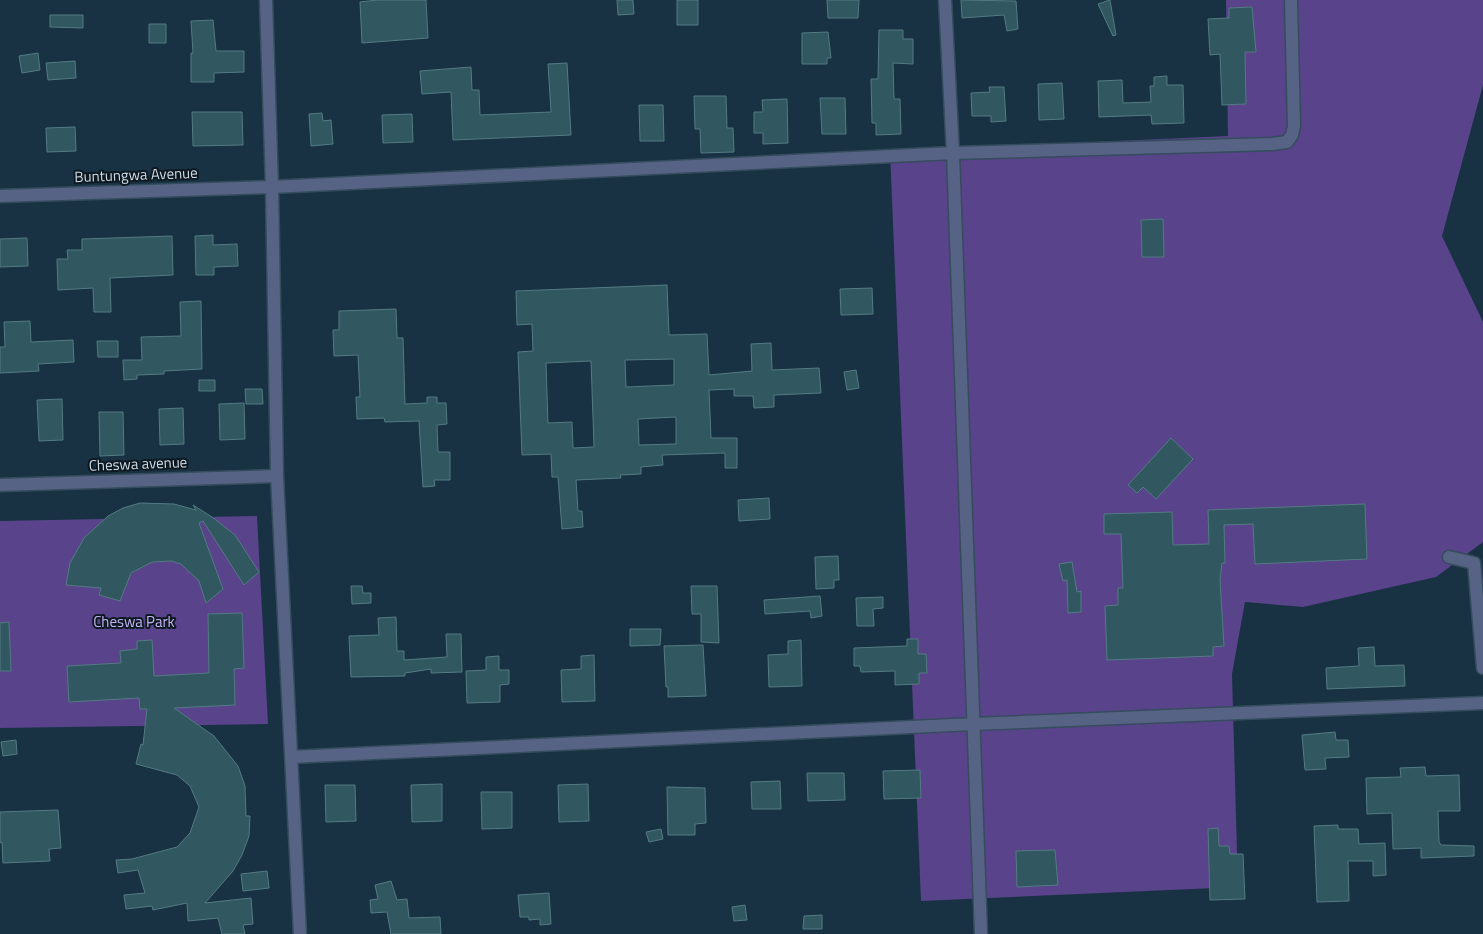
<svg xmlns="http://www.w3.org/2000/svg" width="1483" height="934" viewBox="0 0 1483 934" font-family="'Titillium Web',sans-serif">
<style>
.green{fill:#59438a}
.building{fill:#315760;stroke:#547b84;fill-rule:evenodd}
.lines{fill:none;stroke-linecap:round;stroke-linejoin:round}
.minor-casing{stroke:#354c5d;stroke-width:15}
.minor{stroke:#576384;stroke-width:12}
.labels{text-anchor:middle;stroke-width:4;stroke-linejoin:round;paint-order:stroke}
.street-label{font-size:15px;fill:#ccdbe7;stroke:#0d1820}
.park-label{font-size:15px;fill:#c4b4f4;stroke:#0d1820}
</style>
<rect width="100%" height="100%" fill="#183143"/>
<!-- green -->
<path class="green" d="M1226,0H1483V85L1442,236L1483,322V542L1436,577L1303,607L1245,602L1232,674L1238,887L921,901L890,151L1228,136Z
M257,516L268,724L0,728V521Z"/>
<!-- building -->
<path class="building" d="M378,0H426L428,38L362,43L360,2Z
M617,0H633L634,14L618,15Z
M677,0H698V25H677Z
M827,0H859L858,18H828Z
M961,0L1016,1L1018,29L1007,31L1004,15L962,18Z
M1110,0L1116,35L1113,36L1098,4Z
M1252,7L1256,52H1245L1246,104L1222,105L1220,54L1210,55L1208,19L1229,18V8Z
M50,15H83V28L50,27Z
M213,20L216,51H244V72L214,73V82H191V53H193L191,21Z
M149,24H166V43H149Z
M879,30H903V39H913V64L893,63L894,99H900L901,134L876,135V123H872L871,79H878Z
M828,32L831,58H827V64H802V33Z
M38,53L40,70L22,73L19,56Z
M75,61L76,78L48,80L46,63Z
M567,63L571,135L453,140L451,92L422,94L420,71L471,67L472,90H479L480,115L551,112L548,64Z
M1167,76V85H1183L1184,123L1152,124L1151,115L1099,117L1098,81L1122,80L1123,103L1151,102L1150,86H1154V77Z
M1062,83L1064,119L1039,120L1038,84Z
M989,87H1004L1006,121L991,122V116H972L971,93L990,92Z
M694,96H726L727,128H733L734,152L701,153L700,129H695Z
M820,98H845L846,134H822Z
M787,99L788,143L763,144V133H754V112H763L762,100Z
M639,105H663L664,141H640Z
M192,112H242L243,145L193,146Z
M322,113L323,121L331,120L333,144L311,146L309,114Z
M412,114L413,142L383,143L382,115Z
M75,127L76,151L47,152L46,128Z
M1163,219L1164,257H1142L1141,220Z
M213,235V245L237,244L238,266L214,267V275H196L195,236Z
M172,236L173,275L110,278L111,312H94L93,288L58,290L57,259H68L67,250H82V239Z
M27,238L28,266L0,267V239Z
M667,285L669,335L707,334L709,375L752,371L751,344L771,343L772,370L819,368L821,393L774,395V407L754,408L753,396H734V389L709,390L711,438H737V468H725V453L662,455L663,465L641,467V474L620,475L621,478L576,480L578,511H582L583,527L562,529L558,477H552L551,454L522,455L518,352L533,351L532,324L517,325L516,291ZM674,359V385L626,387L625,360ZM591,361L594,447L573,448L572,422L548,423L546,363ZM676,417V444L639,445L638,419Z
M872,288L873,314L841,315L840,289Z
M201,301L202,369L164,371V374L137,375V379L124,380L123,360H142L141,337L181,336L180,302Z
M396,309L397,338H403L405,404L427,403V397H437V403H446L447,424L437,425L438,452H450V480H434L435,486L423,487L419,421L385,422L384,418L357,419L356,397H360L358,355L334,356L333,330H339V311Z
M30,321L31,342L73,340L74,362L38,364L39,371L0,373V347H5L4,322Z
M97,341H118V357H98Z
M856,370L859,388L847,390L844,372Z
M199,380H215V391H199Z
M245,389H262L263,404H246Z
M62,399L63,440L39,441L37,400Z
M244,403L245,439L220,440L219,404Z
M183,408L184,444L160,445L159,409Z
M99,412H123L124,455L100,456Z
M1171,438L1193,459L1156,499L1143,487L1137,493L1128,485Z
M769,498L770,519L739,521L738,500Z
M140,503L174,504L196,510L193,505L212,517L235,535L259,572L244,585L203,521L199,523L223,589L206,603L199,581L181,564L171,561L152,562L131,573L120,601L99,595L101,588L66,585L70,563L84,538L108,516L123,508Z
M1365,504L1367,559L1255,564L1253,524L1224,525L1225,563H1222L1220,580L1224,646L1213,647V656L1107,660L1105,606L1118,605V588H1123L1121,534H1104V514L1172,512L1173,545L1209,544L1208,510Z
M838,556L839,580H834V588L816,589L815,557Z
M1072,562L1077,592L1081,591V612L1068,613L1067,580L1063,581L1059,564Z
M351,586H362L363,593H371V603L352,604Z
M691,586H717L719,643L701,642V614H692Z
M820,596L822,616L811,618L810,611L765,614L764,600Z
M883,597V608L873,609L874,626H857L856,598Z
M242,613L244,668L234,669L235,705L174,708L214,736L238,766L245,786L246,816H250L249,836L242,855L233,871L205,903L251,898L253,924L243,925L245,934H222L218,918L188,921L187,903L153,910L152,906L126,909L124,895L145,893L138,870L118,873L116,860L132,859L177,847L190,833L199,807L190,786L177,775L136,764L141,744L143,745L147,709H140L139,698L69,702L67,666L121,663L120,651L137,649V641L152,640L154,676L209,673L208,614Z
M396,617L397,651H404V660L447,657L446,634H461L462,672L431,673V669L405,673V676L351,677L349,636L379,635L378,618Z
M9,622L11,671H0V623Z
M630,629H661L660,645L630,646Z
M907,639H918V654H926L927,673H919V684L895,685V671L861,672L860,666H854V648L907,646Z
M801,640L802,686L769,687L768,655L788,654V641Z
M703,645L706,696L668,697V687H666L664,646Z
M1374,647L1375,666L1404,665L1405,686L1327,689L1326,668L1359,666L1358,648Z
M594,655L595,701L562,702L561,670L581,669V656Z
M499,656V670H509V684L500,685V702L467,703L466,671L486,670V657Z
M1335,732L1336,740H1348L1349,757L1325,758L1326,769L1305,770L1302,735Z
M16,740L17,754L3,756L1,742Z
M1425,767L1426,776L1459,775L1460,811H1438L1439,842L1441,845L1474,846V856L1421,858V848L1393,849L1392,813L1367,814L1366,778L1401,777L1400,768Z
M920,770L921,798L884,799L883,771Z
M807,773H844L845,800L808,801Z
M780,781L781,809H752L751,782Z
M442,784V821L412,822L411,785Z
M588,784L589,821L559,822L558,785Z
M325,785H355L356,821L326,822Z
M667,787L705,788L706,823L695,824V835H668Z
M481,792H512V828L482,829Z
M58,810L61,848L49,849L50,861L3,863L2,842L0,843V812Z
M1338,825V829H1358L1359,844L1385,843L1386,875L1373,876V861H1348L1349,901L1317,902L1314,826Z
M1218,828L1219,846H1229L1230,854H1243L1245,899L1210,900L1208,829Z
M661,829L663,839L649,842L646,832Z
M1055,850L1058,885L1017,887L1016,851Z
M267,871L269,888L243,891L241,874Z
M391,881L397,900L407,899L409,918L440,917L441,934H391L387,912L371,913L370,900L378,899L375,885Z
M549,893L551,924L540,925V919L529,920V917H520L518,895Z
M745,905L747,920L734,921L732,907Z
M822,915V929H803L804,916Z"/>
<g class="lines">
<!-- minor casing -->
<g class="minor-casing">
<path id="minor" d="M266,0L272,187L277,476L300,934
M945,0L953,153L981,934
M0,196L272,187L953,153L1272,144L1287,142L1292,135L1294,126L1291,0
M0,485L277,476
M1449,557L1474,563L1483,668
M291,757L973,724L1483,703"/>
</g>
<!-- minor -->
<use href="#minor" class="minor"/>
</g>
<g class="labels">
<!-- street labels -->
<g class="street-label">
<text transform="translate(136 175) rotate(-2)" y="5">Buntungwa Avenue</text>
<text transform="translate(138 464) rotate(-2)" y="5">Cheswa avenue</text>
</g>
<!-- park labels -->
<g class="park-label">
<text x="134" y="627">Cheswa Park</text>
</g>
</g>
</svg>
